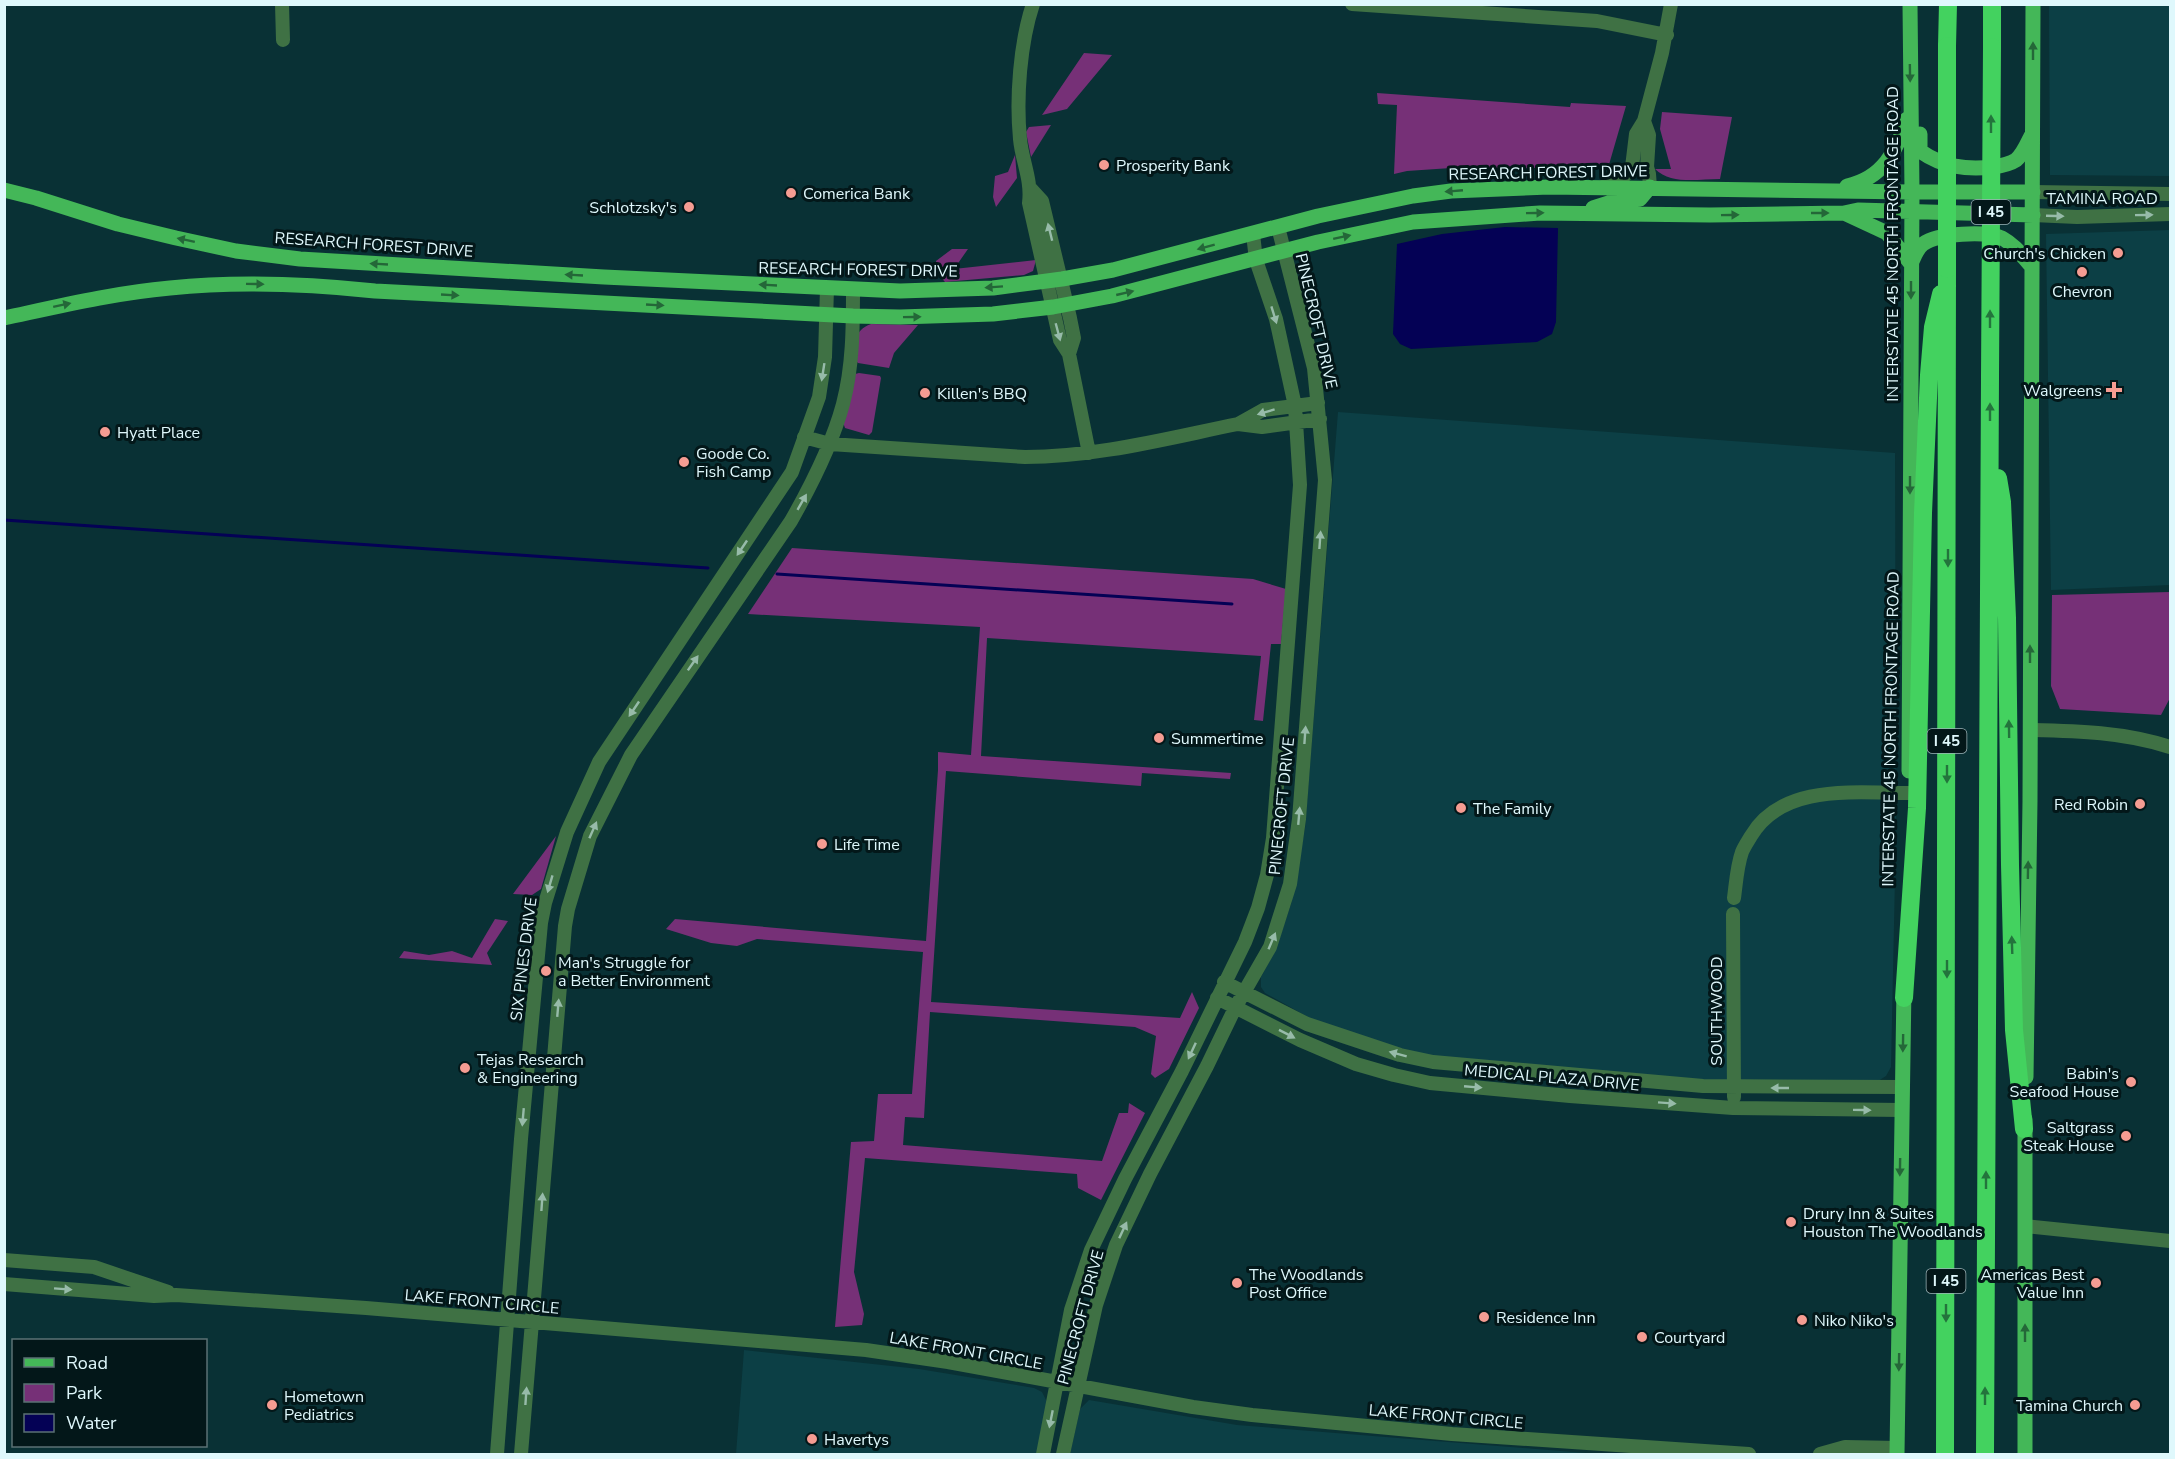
<svg xmlns="http://www.w3.org/2000/svg" width="2175" height="1459" viewBox="0 0 2175 1459" font-family="'Nunito Sans',sans-serif">
<style>
.built{fill:#0c3f45}
.green{fill:#763077}
.water{fill:#040155}
.lines{fill:none;stroke-linecap:round;stroke-linejoin:round}
.stream{stroke:#040155;stroke-width:3}
.minor{stroke:#3f7144;stroke-width:14}
.major{stroke:#44b758;stroke-width:15}
.highway{stroke:#43d25f;stroke-width:18}
.highway-bridge{stroke:#43d25f;stroke-width:18}
.oneway{fill:#246738}
.oneway2{fill:#23743c}
.oneway3{fill:#97bba9}
.poi-dot{fill:#f59c92;stroke:#031719;stroke-width:2}
.labels{text-anchor:middle;stroke-width:6;stroke-linejoin:round;paint-order:stroke}
.shield{fill:#031719;stroke:#9db4b8;stroke-width:1.5}
.shield-label{font-size:15px;font-weight:bold;fill:#dff8fc}
.poi-label{font-size:16px;fill:#dff8fc;stroke:#031719;text-anchor:start}
.street-label{font-size:16px;fill:#dff8fc;stroke:#031719}
</style>
<rect width="100%" height="100%" fill="#093135"/>
<!-- built -->
<path class="built" d="M2049,5H2170V176L2050,175Z
M2170,230V585L2051,590L2046,234Z
M1338,412L1895,453L1896,830L1891,1067L1886,1076L1878,1081H1710L1443,1060L1384,1046L1317,1022L1265,993L1261,987V977L1276,949L1291,904L1305,828Z
M744,1350L919,1369L1034,1388L1042,1392L1048,1404L1038,1454H736Z
M1089,1400L1237,1425L1598,1454H1070L1080,1409Z"/>
<!-- green -->
<path class="green" d="M1084,53L1112,55L1067,109L1042,115Z
M1377,93L1570,107L1571,103L1626,106L1608,168H1451L1407,171L1394,174L1397,105L1378,104Z
M1662,112L1732,117L1720,179C1698,179 1671,185 1655,169H1671L1660,129Z
M1051,125L1031,157L1026,132L1029,127Z
M1015,155L1017,178L996,207L993,197L995,176L1008,172Z
M952,249H968L954,269L1036,260L1033,271L1024,275L945,282L937,273L936,261Z
M871,324L918,325L894,353L889,368L858,363L854,359C856,342 853,331 871,324Z
M859,373L880,376L881,378L872,432L869,435L845,428L843,422L855,374Z
M792,548L1253,579L1286,589L1281,644H1271L1263,721L1254,720L1261,656L987,638L981,756L1231,773L1230,779L1142,773L1141,786L946,771L931,1002L1180,1018L1192,992L1199,1008L1169,1069L1155,1078L1151,1074L1156,1036L1135,1027L930,1012L924,1118L905,1117L903,1145L1102,1161L1119,1113H1128L1129,1103L1145,1113L1101,1200L1078,1188L1077,1174L865,1158L854,1272L864,1314L862,1325L835,1327L851,1142L874,1141L878,1094H912L923,952L757,939L737,946L711,943L666,929L675,919L926,941L938,770V752L971,755L980,627L748,614Z
M2170,592V698L2161,715L2060,709L2051,686L2052,595Z
M556,836L541,889L532,895L513,894Z
M495,919L508,921L487,953L492,965L399,958L404,951L429,955L452,951L472,958Z"/>
<!-- water -->
<path class="water" d="M1505,227L1558,228L1556,322L1552,334L1537,342L1411,349L1400,344L1393,334L1397,244L1442,234Z"/>
<g class="lines">
<!-- stream -->
<path class="stream" d="M4,520L708,568
M777,574L1232,604"/>
<!-- minor -->
<path class="minor" d="M282,4L283,40
M1033,4C1020,43 1016,98 1020,139C1022,161 1032,180 1029,203L1060,340L1069,354L1089,453
M1352,4L1597,21L1667,35
M1644,121L1649,135L1647,167L1649,174L1650,187
M1603,187L1621,180L1632,167L1636,134L1644,121L1662,53L1671,4
M1031,189L1042,201L1070,318L1074,338L1069,354
M2033,192L2170,194
M2033,215L2077,217L2170,214
M1238,424L1263,410L1318,403
M804,437L830,444L1025,457C1097,457 1168,438 1238,424L1262,427L1320,419
M2030,730C2078,731 2124,732 2170,747
M1734,898C1736,883 1737,866 1742,852C1744,847 1748,841 1751,836C1782,783 1856,793 1909,793
M1733,914L1734,1097
M1224,982L1307,1024L1400,1055L1433,1062L1703,1086L1902,1087
M1217,998L1300,1040L1356,1064L1394,1075L1430,1083L1570,1096L1733,1108L1901,1110
M2025,1226L2170,1241
M4,1260L94,1267L168,1292
M4,1284L154,1296L176,1295L366,1308L866,1350L948,1362L1193,1407L1252,1415L1452,1434L1749,1454
M497,1454L521,1139L541,923L545,903L567,832L599,762L792,472L819,397L825,357L827,288
M521,1454L565,926L568,909L590,836L631,755L791,521C812,484 832,445 843,404C853,366 853,327 853,289
M1043,1454L1071,1310L1091,1250L1125,1179L1182,1071L1245,942L1258,908L1267,875L1273,838L1300,485L1295,406L1276,319L1256,260L1253,234
M1063,1454L1096,1305L1116,1245L1150,1174L1207,1066L1235,1008L1270,947L1290,884L1299,819L1325,480L1314,368L1278,227
M1820,1454L1845,1447L1897,1448"/>
<!-- major -->
<path class="major" d="M1920,134V151C1943,167 1966,170 1993,167C2000,166 2010,164 2016,160C2023,154 2027,144 2031,136
M1847,186C1883,178 1896,152 1907,119
M4,190L36,198L118,224L176,238L236,251L300,259L604,277L900,291L993,288L1062,279L1113,270L1318,216L1413,196L1451,191L1549,187L1912,192H2033
M1593,208L1615,201L1640,199L1650,187
M1844,213L1887,233L1911,264C1914,257 1917,248 1923,244C1938,233 1986,231 2002,238C2015,245 2023,257 2032,267
M4,318C60,306 114,293 170,288C238,281 308,284 375,291L853,316L900,317L993,314L1053,307L1112,296L1318,242L1413,222L1540,213L1710,215L1844,213L1858,210L2033,215
M1909,771L1912,192L1910,4
M2026,1077L2030,801L2033,4
M2025,1119V1454
M1897,1454L1904,987"/>
<!-- highway -->
<path class="highway" d="M1992,4V47
M1947,46L1948,4
M1998,478L2002,502L2007,618L2010,865L2014,1030L2024,1129
M1904,998L1917,808L1923,513L1929,375L1933,327L1941,294
M1945,1454L1947,269
M1985,1454L1990,377"/>
<!-- highway-bridge -->
<path class="highway-bridge" d="M1947,46V269
M1990,377L1992,47"/>
</g>
<!-- one-way arrows -->
<defs><path id="oneway-solid" d="M-6-.8H1V-3.2L6.5 0L1 3.2V.8H-6Z" transform="scale(1.5)"/></defs>
<g class="oneway">
<use href="#oneway-solid" transform="translate(2033 51) rotate(-90)"/>
<use href="#oneway-solid" transform="translate(1910 73) rotate(89)"/>
<use href="#oneway-solid" transform="translate(1454 191) rotate(175)"/>
<use href="#oneway-solid" transform="translate(1535 213) rotate(-1)"/>
<use href="#oneway-solid" transform="translate(1820 213)"/>
<use href="#oneway-solid" transform="translate(1730 215) rotate(-1)"/>
<use href="#oneway-solid" transform="translate(1342 237) rotate(-12)"/>
<use href="#oneway-solid" transform="translate(186 240) rotate(-168)"/>
<use href="#oneway-solid" transform="translate(1206 247) rotate(165)"/>
<use href="#oneway-solid" transform="translate(379 264) rotate(-177)"/>
<use href="#oneway-solid" transform="translate(574 275) rotate(-177)"/>
<use href="#oneway-solid" transform="translate(255 284) rotate(1)"/>
<use href="#oneway-solid" transform="translate(768 285) rotate(-177)"/>
<use href="#oneway-solid" transform="translate(994 287) rotate(176)"/>
<use href="#oneway-solid" transform="translate(1911 290) rotate(90)"/>
<use href="#oneway-solid" transform="translate(1125 293) rotate(-13)"/>
<use href="#oneway-solid" transform="translate(450 295) rotate(3)"/>
<use href="#oneway-solid" transform="translate(62 305) rotate(-12)"/>
<use href="#oneway-solid" transform="translate(655 305) rotate(3)"/>
<use href="#oneway-solid" transform="translate(912 317) rotate(-1)"/>
<use href="#oneway-solid" transform="translate(1910 485) rotate(90)"/>
<use href="#oneway-solid" transform="translate(2030 654) rotate(-90)"/>
<use href="#oneway-solid" transform="translate(2028 870) rotate(-89)"/>
<use href="#oneway-solid" transform="translate(1903 1043) rotate(91)"/>
<use href="#oneway-solid" transform="translate(1900 1167) rotate(91)"/>
<use href="#oneway-solid" transform="translate(2025 1333) rotate(-90)"/>
<use href="#oneway-solid" transform="translate(1899 1362) rotate(91)"/>
</g>
<g class="oneway2">
<use href="#oneway-solid" transform="translate(1991 124) rotate(-90)"/>
<use href="#oneway-solid" transform="translate(1990 319) rotate(-90)"/>
<use href="#oneway-solid" transform="translate(1990 412) rotate(-90)"/>
<use href="#oneway-solid" transform="translate(1948 558) rotate(90)"/>
<use href="#oneway-solid" transform="translate(2009 729) rotate(-91)"/>
<use href="#oneway-solid" transform="translate(1947 774) rotate(90)"/>
<use href="#oneway-solid" transform="translate(2012 945) rotate(-92)"/>
<use href="#oneway-solid" transform="translate(1947 969) rotate(90)"/>
<use href="#oneway-solid" transform="translate(1986 1180) rotate(-90)"/>
<use href="#oneway-solid" transform="translate(1946 1313) rotate(90)"/>
<use href="#oneway-solid" transform="translate(1985 1396) rotate(-90)"/>
</g>
<g class="oneway3">
<use href="#oneway-solid" transform="translate(2144 215) rotate(-1)"/>
<use href="#oneway-solid" transform="translate(2055 216) rotate(2)"/>
<use href="#oneway-solid" transform="translate(1050 232) rotate(-104)"/>
<use href="#oneway-solid" transform="translate(1274 315) rotate(73)"/>
<use href="#oneway-solid" transform="translate(1058 332) rotate(75)"/>
<use href="#oneway-solid" transform="translate(823 372) rotate(99)"/>
<use href="#oneway-solid" transform="translate(1266 412) rotate(163)"/>
<use href="#oneway-solid" transform="translate(802 502) rotate(-60)"/>
<use href="#oneway-solid" transform="translate(1320 540) rotate(-86)"/>
<use href="#oneway-solid" transform="translate(742 548) rotate(124)"/>
<use href="#oneway-solid" transform="translate(693 663) rotate(-55)"/>
<use href="#oneway-solid" transform="translate(634 709) rotate(124)"/>
<use href="#oneway-solid" transform="translate(1305 735) rotate(-86)"/>
<use href="#oneway-solid" transform="translate(1299 816) rotate(-85)"/>
<use href="#oneway-solid" transform="translate(593 830) rotate(-66)"/>
<use href="#oneway-solid" transform="translate(550 884) rotate(106)"/>
<use href="#oneway-solid" transform="translate(1272 941) rotate(-67)"/>
<use href="#oneway-solid" transform="translate(558 1008) rotate(-85)"/>
<use href="#oneway-solid" transform="translate(1287 1034) rotate(27)"/>
<use href="#oneway-solid" transform="translate(1192 1051) rotate(115)"/>
<use href="#oneway-solid" transform="translate(1398 1054) rotate(-165)"/>
<use href="#oneway-solid" transform="translate(1473 1087) rotate(5)"/>
<use href="#oneway-solid" transform="translate(1780 1088) rotate(-180)"/>
<use href="#oneway-solid" transform="translate(1667 1103) rotate(4)"/>
<use href="#oneway-solid" transform="translate(1862 1110) rotate(1)"/>
<use href="#oneway-solid" transform="translate(523 1117) rotate(95)"/>
<use href="#oneway-solid" transform="translate(542 1202) rotate(-86)"/>
<use href="#oneway-solid" transform="translate(1123 1230) rotate(-65)"/>
<use href="#oneway-solid" transform="translate(63 1289) rotate(4)"/>
<use href="#oneway-solid" transform="translate(526 1396) rotate(-86)"/>
<use href="#oneway-solid" transform="translate(1051 1419) rotate(101)"/>
</g>
<!-- markers -->
<g class="poi-dot">
<circle cx="1104" cy="165" r="6"/>
<circle cx="791" cy="193" r="6"/>
<circle cx="689" cy="207" r="6"/>
<circle cx="2118" cy="253" r="6"/>
<circle cx="2082" cy="272" r="6"/>
<path d="M2111 381h6v6h6v6h-6v6h-6v-6h-6v-6h6z"/>
<circle cx="925" cy="393" r="6"/>
<circle cx="105" cy="432" r="6"/>
<circle cx="684" cy="462" r="6"/>
<circle cx="1159" cy="738" r="6"/>
<circle cx="2140" cy="804" r="6"/>
<circle cx="1461" cy="808" r="6"/>
<circle cx="822" cy="844" r="6"/>
<circle cx="546" cy="971" r="6"/>
<circle cx="465" cy="1068" r="6"/>
<circle cx="2131" cy="1082" r="6"/>
<circle cx="2126" cy="1136" r="6"/>
<circle cx="1791" cy="1222" r="6"/>
<circle cx="1237" cy="1283" r="6"/>
<circle cx="2096" cy="1283" r="6"/>
<circle cx="1484" cy="1317" r="6"/>
<circle cx="1802" cy="1320" r="6"/>
<circle cx="1642" cy="1337" r="6"/>
<circle cx="272" cy="1405" r="6"/>
<circle cx="2135" cy="1405" r="6"/>
<circle cx="812" cy="1439" r="6"/>
</g>
<g class="labels">
<!-- shield labels -->
<g class="shield">
<rect x="1971.5" y="200" width="39" height="24" rx="4.5"/>
<rect x="1927.5" y="729" width="39" height="24" rx="4.5"/>
<rect x="1926.5" y="1269" width="39" height="24" rx="4.5"/>
</g>
<g class="shield-label">
<text x="1991" y="217">I 45</text>
<text x="1947" y="746">I 45</text>
<text x="1946" y="1286">I 45</text>
</g>
<!-- poi labels -->
<g class="poi-label">
<text x="1116" y="171">Prosperity Bank</text>
<text x="803" y="199">Comerica Bank</text>
<text x="677" y="213" text-anchor="end">Schlotzsky's</text>
<text x="2106" y="259" text-anchor="end">Church's Chicken</text>
<text x="2082" y="297" text-anchor="middle">Chevron</text>
<text x="2102" y="396" text-anchor="end">Walgreens</text>
<text x="937" y="399">Killen's BBQ</text>
<text x="117" y="438">Hyatt Place</text>
<text x="696" y="459">Goode Co.<tspan x="696" dy="18">Fish Camp</tspan></text>
<text x="1171" y="744">Summertime</text>
<text x="2128" y="810" text-anchor="end">Red Robin</text>
<text x="1473" y="814">The Family</text>
<text x="834" y="850">Life Time</text>
<text x="558" y="968">Man's Struggle for<tspan x="558" dy="18">a Better Environment</tspan></text>
<text x="477" y="1065">Tejas Research<tspan x="477" dy="18">&amp; Engineering</tspan></text>
<text x="2119" y="1079" text-anchor="end">Babin's<tspan x="2119" dy="18">Seafood House</tspan></text>
<text x="2114" y="1133" text-anchor="end">Saltgrass<tspan x="2114" dy="18">Steak House</tspan></text>
<text x="1803" y="1219">Drury Inn &amp; Suites<tspan x="1803" dy="18">Houston The Woodlands</tspan></text>
<text x="1249" y="1280">The Woodlands<tspan x="1249" dy="18">Post Office</tspan></text>
<text x="2084" y="1280" text-anchor="end">Americas Best<tspan x="2084" dy="18">Value Inn</tspan></text>
<text x="1496" y="1323">Residence Inn</text>
<text x="1814" y="1326">Niko Niko's</text>
<text x="1654" y="1343">Courtyard</text>
<text x="284" y="1402">Hometown<tspan x="284" dy="18">Pediatrics</tspan></text>
<text x="2123" y="1411" text-anchor="end">Tamina Church</text>
<text x="824" y="1445">Havertys</text>
</g>
<!-- street labels -->
<g class="street-label">
<text transform="translate(1548 172) rotate(-1)" y="6">RESEARCH FOREST DRIVE</text>
<text x="2102" y="204">TAMINA ROAD</text>
<text transform="translate(374 244) rotate(4)" y="6">RESEARCH FOREST DRIVE</text>
<text transform="translate(1892 244) rotate(-90)" y="6">INTERSTATE 45 NORTH FRONTAGE ROAD</text>
<text transform="translate(858 269) rotate(1)" y="6">RESEARCH FOREST DRIVE</text>
<text transform="translate(1317 321) rotate(77)" y="6">PINECROFT DRIVE</text>
<text transform="translate(1890 729) rotate(-89)" y="6">INTERSTATE 45 NORTH FRONTAGE ROAD</text>
<text transform="translate(1281 806) rotate(-84)" y="6">PINECROFT DRIVE</text>
<text transform="translate(523 959) rotate(-83)" y="6">SIX PINES DRIVE</text>
<text transform="translate(1716 1011) rotate(-90)" y="6">SOUTHWOOD</text>
<text transform="translate(1552 1077) rotate(5)" y="6">MEDICAL PLAZA DRIVE</text>
<text transform="translate(482 1301) rotate(5)" y="6">LAKE FRONT CIRCLE</text>
<text transform="translate(1080 1317) rotate(-75)" y="6">PINECROFT DRIVE</text>
<text transform="translate(966 1350) rotate(10)" y="6">LAKE FRONT CIRCLE</text>
<text transform="translate(1446 1416) rotate(5)" y="6">LAKE FRONT CIRCLE</text>
</g>
</g>
<!-- border -->
<rect width="2175" height="1459" fill="none" stroke="#dff8fc" stroke-width="12"/>
<!-- legend -->
<rect x="12" y="1339" width="195" height="108" fill="#031719" stroke="#5b7174" stroke-width="1.5"/>
<rect x="24" y="1358" width="30" height="9" fill="#44b758" stroke="#5b7174" stroke-width="1.5"/>
<text x="66" y="1369" font-size="18" fill="#dff8fc">Road</text>
<rect x="24" y="1384" width="30" height="18" fill="#763077" stroke="#5b7174" stroke-width="1.5"/>
<text x="66" y="1399" font-size="18" fill="#dff8fc">Park</text>
<rect x="24" y="1414" width="30" height="18" fill="#040155" stroke="#5b7174" stroke-width="1.5"/>
<text x="66" y="1429" font-size="18" fill="#dff8fc">Water</text>
</svg>
